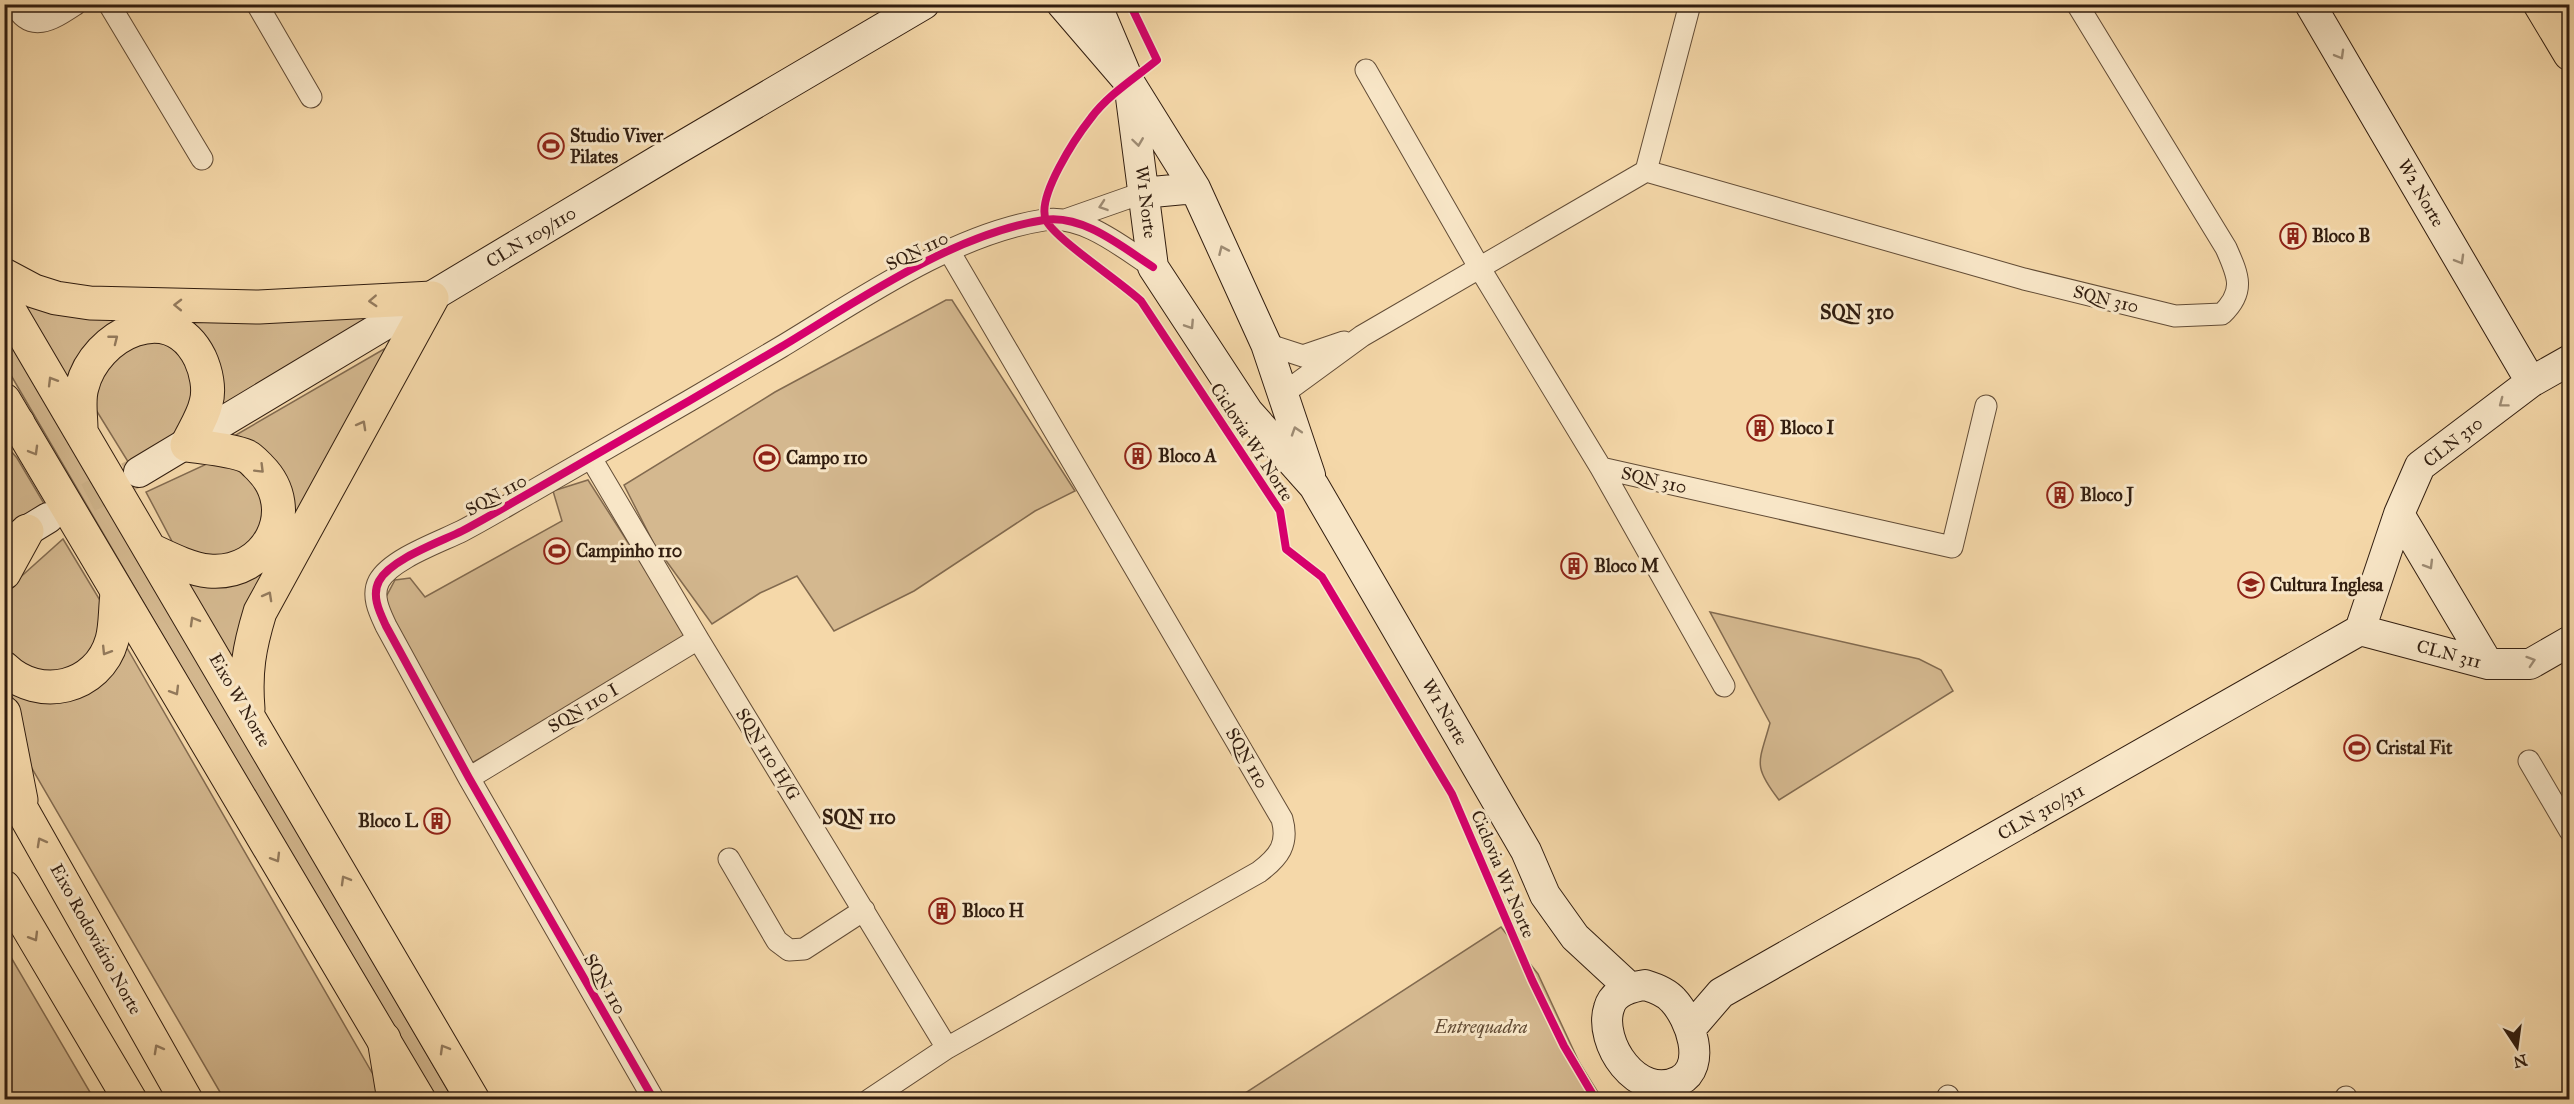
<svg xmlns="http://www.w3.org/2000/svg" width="2574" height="1104" viewBox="0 0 2574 1104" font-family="'IM FELL Great Primer',serif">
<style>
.green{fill:#d4b88f;stroke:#826a4f;stroke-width:1.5}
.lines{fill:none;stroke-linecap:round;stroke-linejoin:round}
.secondary-tunnel{stroke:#ceb38a;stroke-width:30;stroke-dasharray:30 15;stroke-linecap:butt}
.street-casing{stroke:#624c36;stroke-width:23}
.secondary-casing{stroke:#311d0f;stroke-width:32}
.primary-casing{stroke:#311d0f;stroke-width:35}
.highway-casing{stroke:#311d0f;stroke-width:35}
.street{stroke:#f8e6c7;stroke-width:21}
.secondary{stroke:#f8e6c7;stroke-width:30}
.primary{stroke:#f5d8a9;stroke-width:33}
.highway{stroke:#f5d8a9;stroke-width:33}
.cycleway-casing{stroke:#f8e6c7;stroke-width:11}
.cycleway{stroke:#d6006c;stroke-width:8}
.oneway{stroke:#9e8c74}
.oneway2{stroke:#937a5c}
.labels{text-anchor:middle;stroke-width:6;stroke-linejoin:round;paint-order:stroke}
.poi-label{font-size:18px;font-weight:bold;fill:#311d0f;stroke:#f8e6c7;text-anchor:start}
.street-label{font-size:18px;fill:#311d0f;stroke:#f8e6c7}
.park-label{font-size:18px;font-style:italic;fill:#624c35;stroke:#f8e6c7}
.neighbourhood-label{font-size:20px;font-weight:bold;fill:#311d0f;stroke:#f8e6c7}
</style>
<rect width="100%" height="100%" fill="#f5d8a9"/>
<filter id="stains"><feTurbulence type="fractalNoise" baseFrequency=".00333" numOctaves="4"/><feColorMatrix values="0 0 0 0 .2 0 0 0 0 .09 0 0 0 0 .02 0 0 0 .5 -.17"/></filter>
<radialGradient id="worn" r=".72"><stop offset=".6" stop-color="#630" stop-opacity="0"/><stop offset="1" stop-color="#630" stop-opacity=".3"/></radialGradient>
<!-- green -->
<path class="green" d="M14,294L182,318H384L209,421L216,385L145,322L75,399Z
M946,300H952L1075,491L1035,511L914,591L834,631L797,576L760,593L712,624L654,544L624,485L775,392Z
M4,329L453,1099H433L5,365Z
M137,341L163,343L185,356L198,393L184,427L130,465L93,405L101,363Z
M398,341L236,667L176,572L190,580L285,525L222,443Z
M4,443L17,458L49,512L4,527Z
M213,461L251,470L268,519L234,563L175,547L146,492Z
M588,480L689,638L472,763L387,612L386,597L395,580L410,578L425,597L562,521L553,491Z
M63,539L101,602L96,655L49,678L5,652L4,596L15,582Z
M1710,612L1919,659L1941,670L1953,691L1779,800C1752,765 1759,763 1770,723Z
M123,641L382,1090L386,1099H224L23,753L10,685L35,696Z
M1501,927L1538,974L1579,1062L1602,1099H1236Z
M4,947H5L94,1099H5Z"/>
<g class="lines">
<!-- secondary-tunnel -->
<path class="secondary-tunnel" d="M48,518L134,474"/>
<!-- street casing -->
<g class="street-casing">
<path id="street" d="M14,4C31,35 53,19 76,4
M109,4L202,159
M257,4L311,97
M1366,70L1479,267L1601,468L1724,686
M1646,171L2024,279L2175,316L2222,314C2246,291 2238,275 2226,248L2077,4
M1065,220L1142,193
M1266,344L1303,356L1344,342
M1284,393L1362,336L1646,171L1690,4
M591,458L698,639L947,1048
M1601,468L1952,547L1986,406
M2529,761L2570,831
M469,778L698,639
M729,859L777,941L789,950L804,949L864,910
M1948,1096L1950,1100
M2346,1097L2347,1100
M654,1100L469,778L386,626C380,613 371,596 379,581C391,559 440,542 462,531C485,519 508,505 531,492C615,444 698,396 781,347C859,300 953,234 1044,220C1083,214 1122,247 1153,267
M869,1100L947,1048L1259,872C1279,857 1289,844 1282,819L949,251"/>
</g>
<!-- secondary casing -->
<g class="secondary-casing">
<path id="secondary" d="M1062,4L1129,82L1153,267L1248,412L1314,486L1526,851L1545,895L1575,937L1629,987
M1096,4L1129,82L1195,188L1266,344L1310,475
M2310,4L2531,382
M1142,193L1195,188
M139,472L674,151L924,4
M2399,514L2488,664
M7,543L48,518
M2360,630L2399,514L2420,466L2531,382L2570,360
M2360,630L2488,664H2530L2570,641
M1645,985C1655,988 1666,992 1673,1000C1690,1018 1708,1066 1679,1081C1637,1102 1598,1042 1609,1008C1613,992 1631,987 1645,985Z
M1690,1029L1721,993L2360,630"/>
</g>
<!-- primary casing -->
<g class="primary-casing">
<path id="primary" d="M2540,4L2570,54
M4,275L34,291L56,298L90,303L259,307L432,298
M4,301L473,1100
M4,400L419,1100
M81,429C81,416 78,400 82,387C95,334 170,297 200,358C206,371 210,389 206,403C203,417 193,432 187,445C206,448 229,449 246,456C251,458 256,464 260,468C302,510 267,576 209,571C190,569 170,559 153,551
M248,709C245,672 249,648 260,612L432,298"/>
</g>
<!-- highway casing -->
<g class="highway-casing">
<path id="highway" d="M4,421L18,423
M4,573L27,531
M4,668C39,702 98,689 112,640C116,626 115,609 117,594
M4,713L21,800
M4,778L186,1100
M4,887L130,1100
M384,1039L394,1100"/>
</g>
<!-- street -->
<use href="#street" class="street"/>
<!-- secondary -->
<use href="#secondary" class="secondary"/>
<!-- primary -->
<use href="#primary" class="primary"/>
<!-- highway -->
<use href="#highway" class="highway"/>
<!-- cycleway casing -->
<g class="cycleway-casing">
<path id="cycleway" d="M1130,4L1157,60C1135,78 1108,95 1091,118C1076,137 1036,197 1046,220C1054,238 1121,282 1141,301L1280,511L1286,549L1322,577L1452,794L1532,980L1564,1046L1596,1100
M654,1100L469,778L386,626C380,613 371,596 379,581C391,559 440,542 462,531C485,519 508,505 531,492C615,444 698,396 781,347C859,300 953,234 1044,220C1083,214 1122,247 1153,267"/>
</g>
<!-- cycleway -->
<use href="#cycleway" class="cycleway"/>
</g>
<!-- one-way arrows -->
<defs><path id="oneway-chevron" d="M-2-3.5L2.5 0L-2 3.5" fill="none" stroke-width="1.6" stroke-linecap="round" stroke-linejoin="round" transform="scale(1.5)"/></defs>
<g class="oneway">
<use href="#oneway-chevron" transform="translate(2340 55) rotate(60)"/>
<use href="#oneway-chevron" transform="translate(1138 142) rotate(82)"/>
<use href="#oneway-chevron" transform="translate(1103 206) rotate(161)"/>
<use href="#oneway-chevron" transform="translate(1223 250) rotate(-114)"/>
<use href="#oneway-chevron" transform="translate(2460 260) rotate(60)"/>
<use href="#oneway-chevron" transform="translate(1190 325) rotate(57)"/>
<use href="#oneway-chevron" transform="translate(2503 403) rotate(143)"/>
<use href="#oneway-chevron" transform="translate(1296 431) rotate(-108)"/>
<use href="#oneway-chevron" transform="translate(2429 565) rotate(59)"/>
<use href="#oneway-chevron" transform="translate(2531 661) rotate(-18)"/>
</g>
<g class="oneway2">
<use href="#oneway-chevron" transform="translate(373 301) rotate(177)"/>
<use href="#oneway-chevron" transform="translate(178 305) rotate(-179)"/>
<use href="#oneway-chevron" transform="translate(114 339) rotate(-38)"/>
<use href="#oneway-chevron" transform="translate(52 381) rotate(-121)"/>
<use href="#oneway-chevron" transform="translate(362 425) rotate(-61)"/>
<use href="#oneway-chevron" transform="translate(34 451) rotate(60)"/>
<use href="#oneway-chevron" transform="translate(260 469) rotate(45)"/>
<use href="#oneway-chevron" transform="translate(268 596) rotate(-61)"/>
<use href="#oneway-chevron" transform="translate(194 621) rotate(-120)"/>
<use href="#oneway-chevron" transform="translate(106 651) rotate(122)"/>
<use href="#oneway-chevron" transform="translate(175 691) rotate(59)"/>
<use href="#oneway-chevron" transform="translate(41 842) rotate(-119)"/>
<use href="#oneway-chevron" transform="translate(276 858) rotate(59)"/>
<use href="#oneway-chevron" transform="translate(345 880) rotate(-120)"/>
<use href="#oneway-chevron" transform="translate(34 937) rotate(59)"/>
<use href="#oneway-chevron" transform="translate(158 1049) rotate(-119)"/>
<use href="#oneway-chevron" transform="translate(444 1049) rotate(-120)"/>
</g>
<!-- icons -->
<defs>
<g id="stadium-ring" transform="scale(1.35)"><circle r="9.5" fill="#f8e6c7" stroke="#8f2418" stroke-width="1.5"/><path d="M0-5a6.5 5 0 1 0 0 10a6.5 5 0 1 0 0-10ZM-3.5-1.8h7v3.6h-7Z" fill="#8f2418"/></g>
<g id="building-ring" transform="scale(1.35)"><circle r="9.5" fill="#f8e6c7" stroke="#8f2418" stroke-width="1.5"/><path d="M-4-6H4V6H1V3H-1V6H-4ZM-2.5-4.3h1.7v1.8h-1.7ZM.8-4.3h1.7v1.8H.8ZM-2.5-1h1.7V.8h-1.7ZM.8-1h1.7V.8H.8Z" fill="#8f2418"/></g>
<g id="school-ring" transform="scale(1.35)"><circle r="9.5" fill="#f8e6c7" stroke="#8f2418" stroke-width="1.5"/><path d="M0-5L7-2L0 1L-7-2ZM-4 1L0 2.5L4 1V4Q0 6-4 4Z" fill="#8f2418"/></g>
</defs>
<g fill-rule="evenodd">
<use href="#stadium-ring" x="551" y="146"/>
<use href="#building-ring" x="2293" y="236"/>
<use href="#building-ring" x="1760" y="428"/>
<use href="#building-ring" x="1138" y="456"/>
<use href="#stadium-ring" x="767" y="458"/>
<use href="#building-ring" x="2060" y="495"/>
<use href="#stadium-ring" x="557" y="551"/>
<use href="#building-ring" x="1574" y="566"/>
<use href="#school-ring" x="2251" y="585"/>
<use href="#stadium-ring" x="2357" y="748"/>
<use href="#building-ring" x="437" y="821"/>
<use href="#building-ring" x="942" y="911"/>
</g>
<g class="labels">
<!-- poi labels -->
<g class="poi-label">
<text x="570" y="142">Studio Viver<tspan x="570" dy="21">Pilates</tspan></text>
<text x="2312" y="242">Bloco B</text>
<text x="1780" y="434">Bloco I</text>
<text x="1158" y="462">Bloco A</text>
<text x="786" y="464">Campo 110</text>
<text x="2080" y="501">Bloco J</text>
<text x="576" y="557">Campinho 110</text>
<text x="1594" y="572">Bloco M</text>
<text x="2270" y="591">Cultura Inglesa</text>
<text x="2376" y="754">Cristal Fit</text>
<text x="418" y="827" text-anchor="end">Bloco L</text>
<text x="962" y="917">Bloco H</text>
</g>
<!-- street labels -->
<g class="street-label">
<text transform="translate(2421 193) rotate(60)" y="6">W2 Norte</text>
<text transform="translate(1146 202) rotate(83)" y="6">W1 Norte</text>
<text transform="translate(531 237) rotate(-31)" y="6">CLN 109/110</text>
<text transform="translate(917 251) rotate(-26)" y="6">SQN 110</text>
<text transform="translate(2106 299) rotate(14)" y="6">SQN 310</text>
<text transform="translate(1252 442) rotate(57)" y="6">Ciclovia W1 Norte</text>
<text transform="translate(2453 442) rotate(-38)" y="6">CLN 310</text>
<text transform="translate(1654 480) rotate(13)" y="6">SQN 310</text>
<text transform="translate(496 495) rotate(-29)" y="6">SQN 110</text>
<text transform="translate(2449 654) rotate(15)" y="6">CLN 311</text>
<text transform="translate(240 700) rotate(60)" y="6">Eixo W Norte</text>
<text transform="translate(583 708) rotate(-31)" y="6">SQN 110 I</text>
<text transform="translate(1445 712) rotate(60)" y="6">W1 Norte</text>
<text transform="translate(768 754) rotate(58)" y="6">SQN 110 H/G</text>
<text transform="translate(1247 758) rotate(60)" y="6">SQN 110</text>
<text transform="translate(2041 812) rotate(-29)" y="6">CLN 310/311</text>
<text transform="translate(1503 874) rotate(67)" y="6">Ciclovia W1 Norte</text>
<text transform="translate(96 939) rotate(61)" y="6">Eixo Rodoviário Norte</text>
<text transform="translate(605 984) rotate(60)" y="6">SQN 110</text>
</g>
<!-- park labels -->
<g class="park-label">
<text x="1481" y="1033">Entrequadra</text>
</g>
<!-- neighbourhood labels -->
<g class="neighbourhood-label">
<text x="1857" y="319">SQN 310</text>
<text x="859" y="824">SQN 110</text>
</g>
</g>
<!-- margin -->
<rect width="2574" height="1104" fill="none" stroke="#f5d8a9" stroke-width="24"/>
<rect x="6" y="6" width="2562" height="1092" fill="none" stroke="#311d0f" stroke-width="3"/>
<rect x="12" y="12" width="2550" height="1080" fill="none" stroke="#311d0f" stroke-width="1.5"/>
<!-- north arrow -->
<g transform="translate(2517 1047) rotate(167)" stroke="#f8e6c7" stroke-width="4.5" paint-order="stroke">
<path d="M0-4.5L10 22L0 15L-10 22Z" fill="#311d0f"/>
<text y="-9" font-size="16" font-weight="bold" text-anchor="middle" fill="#311d0f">N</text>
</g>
<rect width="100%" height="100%" filter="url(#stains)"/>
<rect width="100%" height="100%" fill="url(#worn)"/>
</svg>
